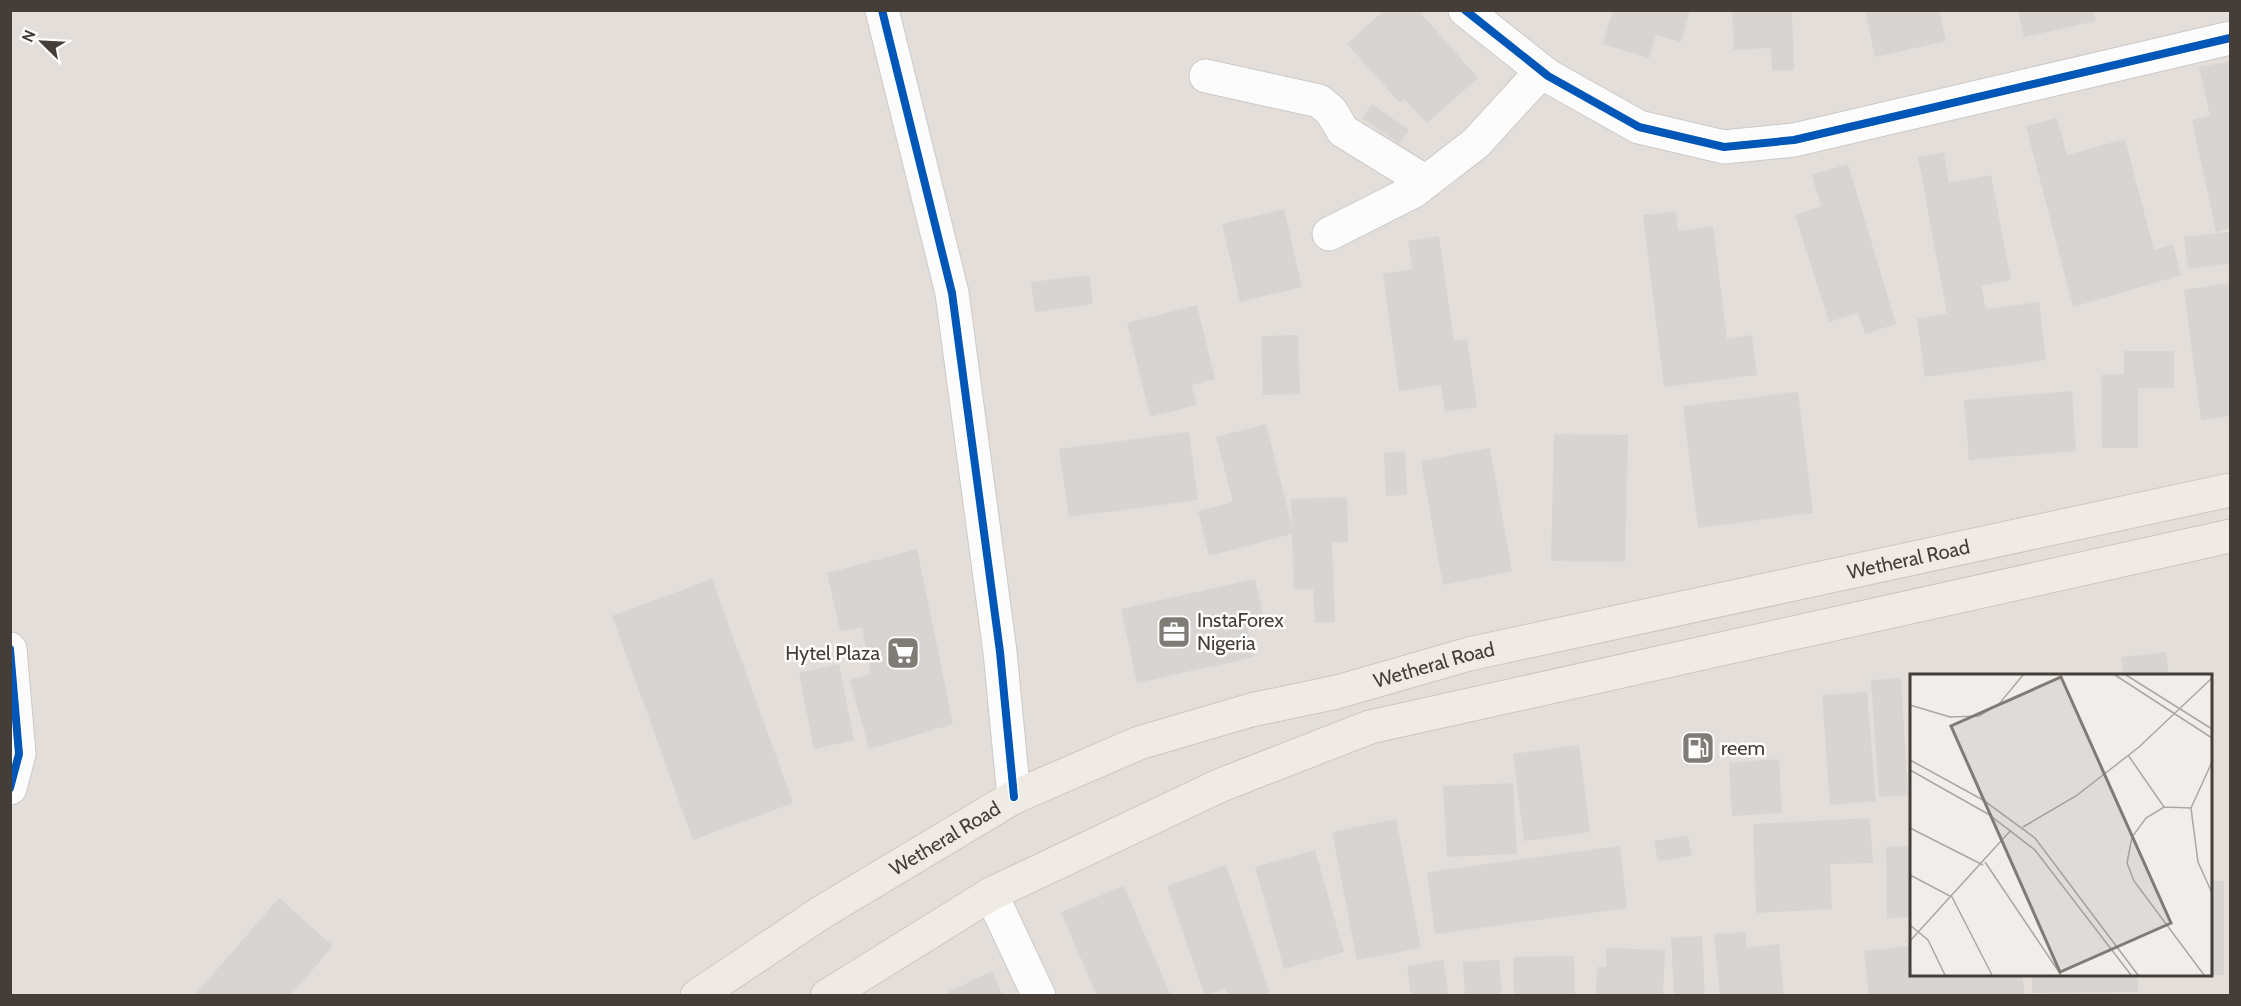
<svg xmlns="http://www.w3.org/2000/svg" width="2241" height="1006" viewBox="0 0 2241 1006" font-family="Cabin,sans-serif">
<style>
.residential{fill:#e3ded9;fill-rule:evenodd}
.building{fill:#d8d4d1}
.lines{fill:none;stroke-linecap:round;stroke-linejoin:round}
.minor-casing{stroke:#ccc9c7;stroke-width:35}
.major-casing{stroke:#d1c4ba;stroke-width:35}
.minor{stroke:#fdfcfc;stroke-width:33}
.major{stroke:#f0eae5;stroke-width:33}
.cycleway-casing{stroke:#fff;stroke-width:11}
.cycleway{stroke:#0057b8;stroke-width:8}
.labels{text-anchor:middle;stroke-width:5;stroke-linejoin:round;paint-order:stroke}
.street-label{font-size:20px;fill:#453d38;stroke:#fff}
.poi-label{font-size:20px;fill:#453d38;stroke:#fff;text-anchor:start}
.inset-road{fill:none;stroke:#aca7a3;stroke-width:1.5}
.view{fill:#817b76;fill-opacity:0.15;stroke:#817b76;stroke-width:3}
.inset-edge{fill:none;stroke:#453d38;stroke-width:3}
</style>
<rect width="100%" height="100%" fill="#f0edea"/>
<!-- residential -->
<path class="residential" d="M10,11H2230V995H11ZM1911,676H2210V974H1911Z"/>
<!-- building -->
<path class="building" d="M1384,10H1418L1478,78L1427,123L1404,99L1400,103L1347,44Z
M1613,10H1690L1681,42L1656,35L1649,58L1603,44Z
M1732,10H1792L1794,70L1772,71L1771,48L1734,50Z
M1865,10H1939L1946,41L1875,57Z
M2018,10H2093L2096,21L2024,37Z
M2230,61V228L2216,232L2192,120L2210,116L2199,67Z
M1372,104L1409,130L1399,144L1362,118Z
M2057,118L2067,155L2125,139L2154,250L2173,244L2181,275L2073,307L2026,126Z
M1944,152L1949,183L1991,175L2011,280L1981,286L1986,309L2039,302L2046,360L1925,377L1917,319L1947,314L1918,157Z
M1848,164L1896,324L1865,334L1858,313L1829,322L1795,215L1821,206L1812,175Z
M1284,209L1302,287L1240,302L1222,224Z
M1676,211L1678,231L1713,226L1727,339L1752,335L1757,375L1664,387L1643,215Z
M2230,232V264L2188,269L2184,237Z
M1439,236L1454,341L1467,339L1477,407L1445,412L1441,385L1399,391L1383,274L1413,269L1408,241Z
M1089,275L1093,304L1035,312L1031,282Z
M2230,283V416L2201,420L2184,290Z
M1197,305L1215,379L1192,385L1197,405L1150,417L1127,323Z
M1298,335L1300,394L1263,395L1261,336Z
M2124,351H2174V388H2138V448H2102L2101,375L2124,374Z
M2072,391L2076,451L1969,460L1964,400Z
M1798,392L1813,513L1698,528L1683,406Z
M1266,424L1292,526L1291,499L1347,497L1348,542L1332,543L1335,622L1315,623L1313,589L1294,590L1292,534L1209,556L1198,511L1233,502L1216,437Z
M1189,432L1198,500L1069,517L1059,449Z
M1554,434L1628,435L1625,562L1551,561Z
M1490,448L1512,571L1443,585L1421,461Z
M1405,451L1407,495L1386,496L1384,453Z
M917,549L953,724L869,749L850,680L871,674L862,627L840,631L827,573Z
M712,579L793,803L693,840L612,616Z
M1255,579L1265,622L1247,627L1254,657L1137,683L1121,609Z
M2166,652L2169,676H2123L2121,657Z
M839,664L854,740L814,749L799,673Z
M1901,678L1908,795L1879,797L1871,680Z
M1867,692L1876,801L1830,805L1822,695Z
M1579,745L1590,832L1524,841L1513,754Z
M1779,759L1782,813L1732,816L1729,763Z
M1513,783L1517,854L1447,857L1443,786Z
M1870,818L1873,863L1830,864L1832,909L1756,913L1753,824Z
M1396,819L1421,948L1357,960L1332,832Z
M1688,835L1692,856L1658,861L1654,841Z
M1620,846L1627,908L1435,934L1427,872Z
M1911,846V917L1887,918L1886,847Z
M1315,850L1344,952L1284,969L1255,867Z
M1226,865L1271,996H1228L1226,988L1205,996L1167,886Z
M2210,881H2224V975H2210Z
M1124,886L1171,996H1097L1061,912Z
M279,898L333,946L290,996H194Z
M1745,932L1747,948L1779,944L1784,996H1720L1714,934Z
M1702,936L1705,996H1674L1671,938Z
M1911,946V974H2022L2025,996H1869L1864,951Z
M1606,948L1665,950L1663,996H1596L1597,967H1606Z
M1574,956L1575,996H1514L1513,957Z
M1443,960L1449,996H1411L1407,966Z
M1499,960L1502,996H1465L1463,962Z
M992,971L1003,996H945L944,994Z
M2032,974H2138V992L2032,993Z"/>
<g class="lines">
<!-- minor casing -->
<g class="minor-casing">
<path id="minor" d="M882,10L952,293L1000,652L1014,797
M1465,10L1548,76L1639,127L1724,147L1794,140L2230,38
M1206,76L1319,101L1331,111L1343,131L1426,182
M1329,234L1414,191L1476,143L1542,71
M10,649L19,754L10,788
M991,894L1039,996"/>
</g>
<!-- major casing -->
<g class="major-casing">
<g id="major">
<path id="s1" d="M697,996L822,912L1014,797L1139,743L1251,710L1337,692L1469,654L2230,490"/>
<path d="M827,996L991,894L1221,785L1370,727L2230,536"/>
</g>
</g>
<!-- minor -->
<use href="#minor" class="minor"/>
<!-- major -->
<use href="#major" class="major"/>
<!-- cycleway casing -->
<g class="cycleway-casing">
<path id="cycleway" d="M882,10L952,293L1000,652L1014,797
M1465,10L1548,76L1639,127L1724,147L1794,140L2230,38
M10,649L19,754L10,788"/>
</g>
<!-- cycleway -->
<use href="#cycleway" class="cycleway"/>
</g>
<!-- icons -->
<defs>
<g id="office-square" transform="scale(1.725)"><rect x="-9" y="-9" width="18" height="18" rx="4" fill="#817b76" stroke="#fff"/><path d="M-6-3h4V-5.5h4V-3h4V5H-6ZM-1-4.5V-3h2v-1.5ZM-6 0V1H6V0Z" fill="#fff"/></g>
<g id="supermarket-square" transform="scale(1.725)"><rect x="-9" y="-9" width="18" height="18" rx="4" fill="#817b76" stroke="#fff"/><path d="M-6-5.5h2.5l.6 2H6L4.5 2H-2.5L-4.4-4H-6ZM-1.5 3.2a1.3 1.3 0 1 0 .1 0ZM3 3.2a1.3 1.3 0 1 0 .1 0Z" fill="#fff"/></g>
<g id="fuel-square" transform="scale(1.725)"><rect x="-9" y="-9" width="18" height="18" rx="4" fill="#817b76" stroke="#fff"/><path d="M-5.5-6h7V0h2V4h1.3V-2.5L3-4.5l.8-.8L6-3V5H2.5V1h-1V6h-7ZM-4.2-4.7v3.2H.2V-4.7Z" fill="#fff"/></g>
</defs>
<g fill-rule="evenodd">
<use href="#office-square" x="1174" y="632"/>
<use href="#supermarket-square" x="903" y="653"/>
<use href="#fuel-square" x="1698" y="748"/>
</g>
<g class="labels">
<!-- street labels -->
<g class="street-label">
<text dy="7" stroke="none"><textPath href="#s1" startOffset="1302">Wetheral Road</textPath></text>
<text dy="7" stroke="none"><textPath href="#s1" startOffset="816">Wetheral Road</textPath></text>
<text dy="7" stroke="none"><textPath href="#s1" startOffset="294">Wetheral Road</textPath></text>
</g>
<!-- poi labels -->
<g class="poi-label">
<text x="1197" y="627">InstaForex<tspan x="1197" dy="23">Nigeria</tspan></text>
<text x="880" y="660" text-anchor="end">Hytel Plaza</text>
<text x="1721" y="755">reem</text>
</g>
</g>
<!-- overview -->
<g transform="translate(1910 674)">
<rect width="302" height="302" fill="#f0edea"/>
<path class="inset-road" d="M205,1L302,64M216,1L302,55M0,31L40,43L69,42L89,30L113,1M218,81L254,133M0,86L73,126L125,164L228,301M302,88L281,134L288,188L302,219M0,96L78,140L125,176L221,301M281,134L254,133L236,144L222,163L217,189L224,207L294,301M113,153L166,122L229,73L302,4M0,154L73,191M75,188L151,301M0,201L42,223L82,301M0,251L18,266L35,301M0,267L101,156"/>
<path class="view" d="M151,3L261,249L150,298L41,52Z"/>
<rect width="302" height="302" class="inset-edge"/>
</g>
<!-- border -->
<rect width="2241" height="1006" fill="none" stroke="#453d38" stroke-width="24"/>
<!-- north arrow -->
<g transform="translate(42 42) rotate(294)" stroke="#ffffff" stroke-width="4.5" paint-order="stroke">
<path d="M0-4.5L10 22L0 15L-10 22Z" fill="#453d38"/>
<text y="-9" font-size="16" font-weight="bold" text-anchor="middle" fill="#453d38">N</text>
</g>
</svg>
